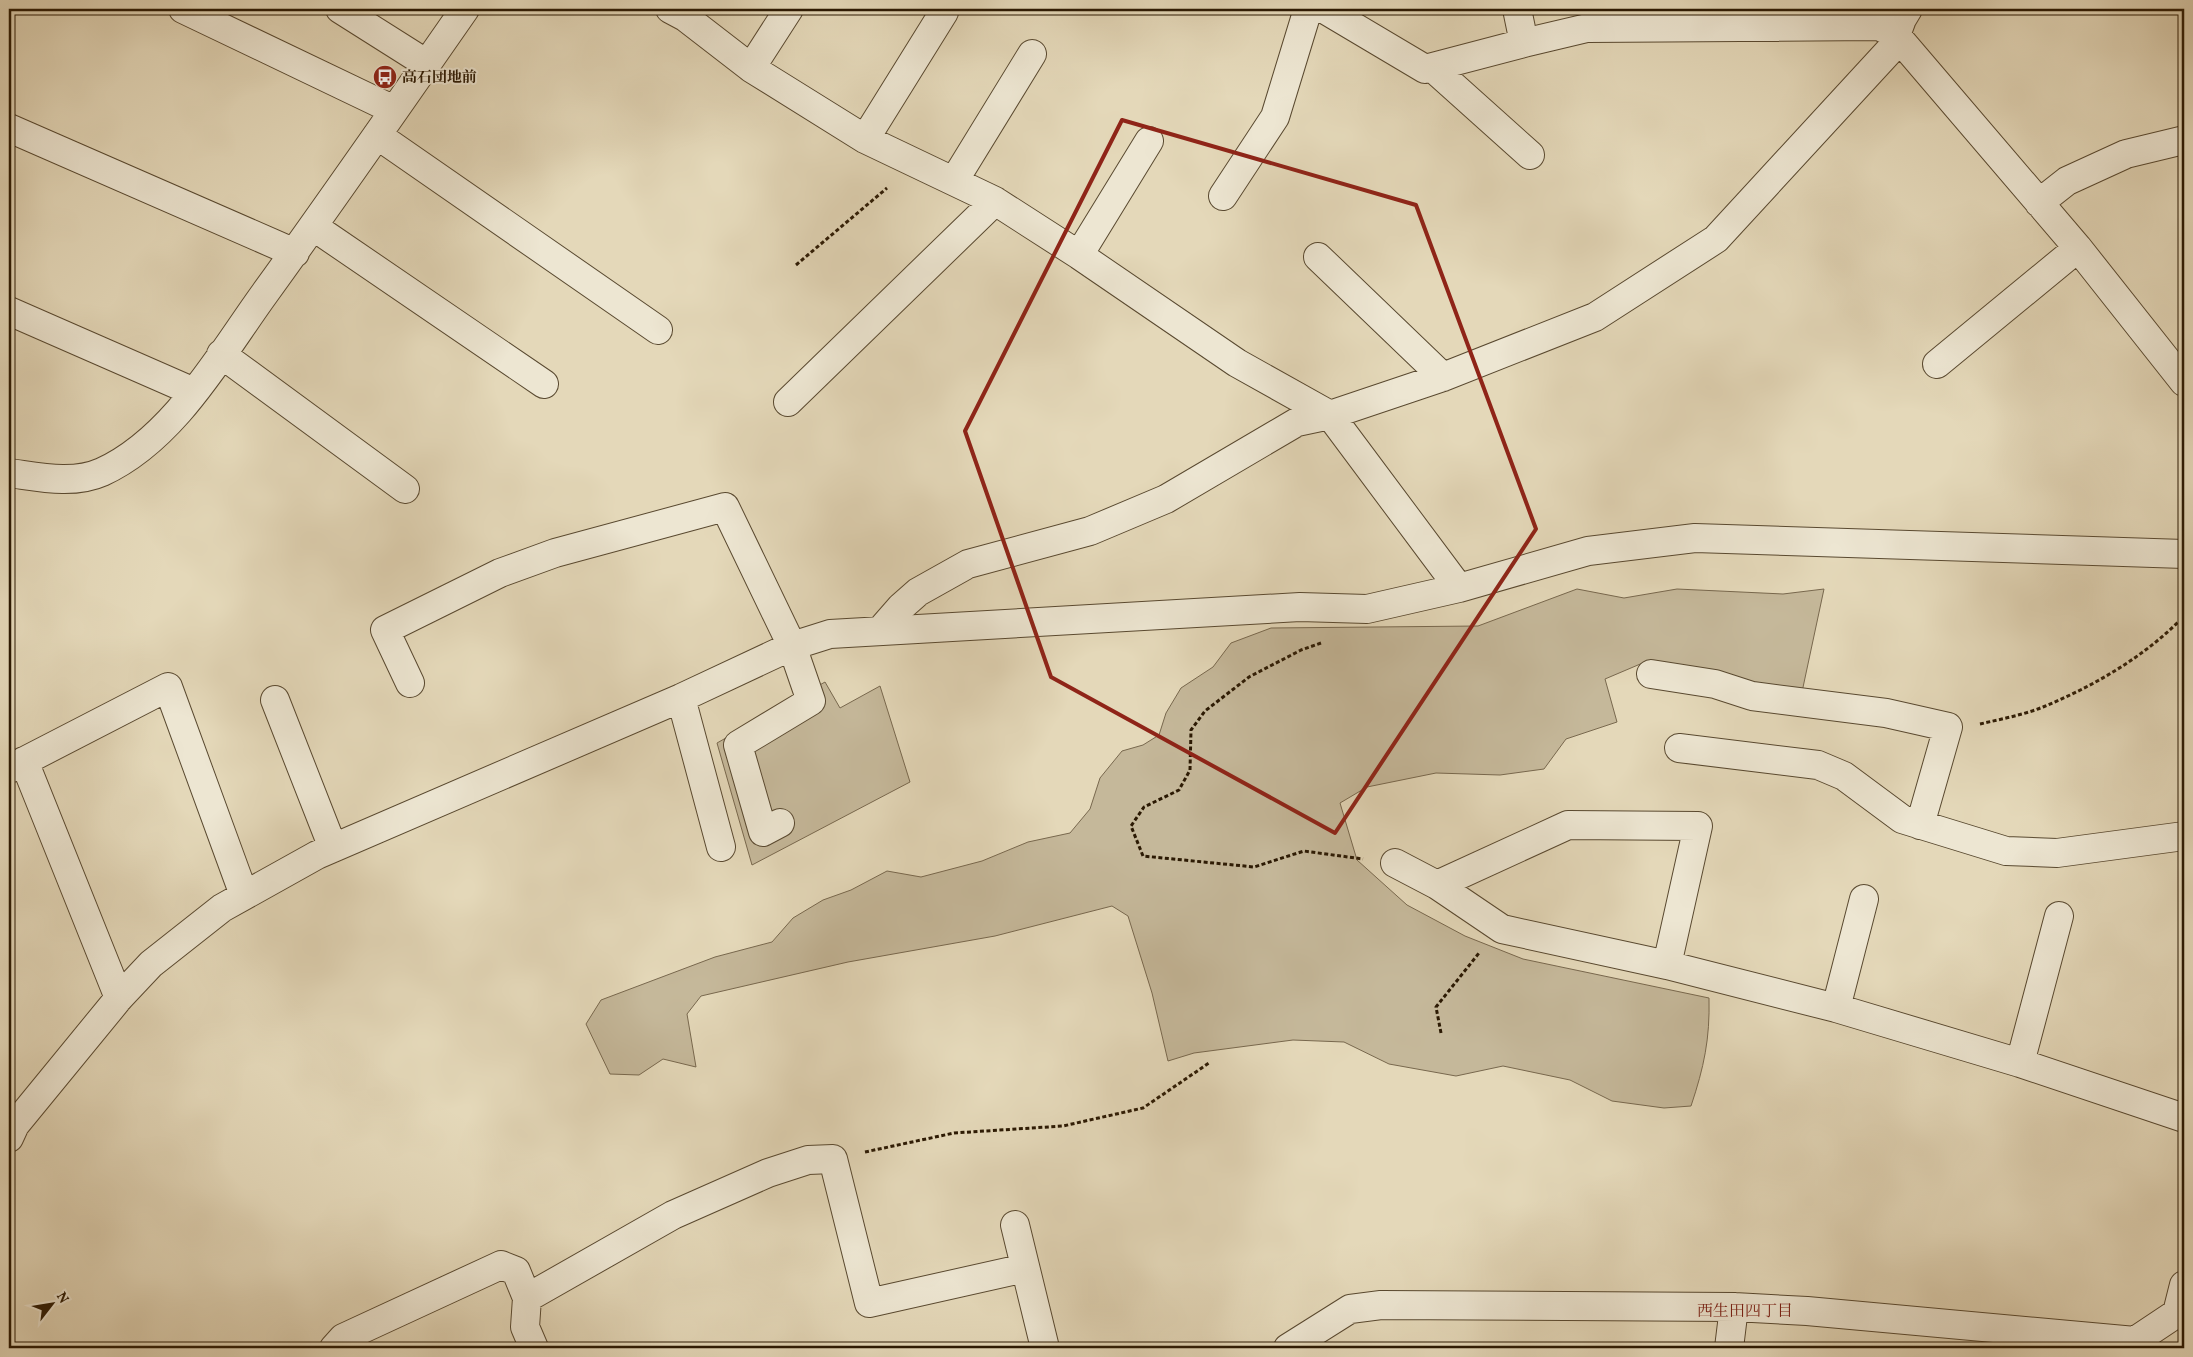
<svg xmlns="http://www.w3.org/2000/svg" width="2193" height="1357" viewBox="0 0 2193 1357" font-family="Vollkorn,'Noto Serif JP',serif">
<style>
.green{fill:#c5b89a;stroke:#78684e}
.lines{fill:none;stroke-linecap:round;stroke-linejoin:round}
.minor-casing{stroke:#594930;stroke-width:30}
.path{stroke:#2b1903;stroke-width:3;stroke-dasharray:4 2.5;stroke-linecap:butt}
.minor{stroke:#ede6d2;stroke-width:28}
.marked{fill:none;stroke:#8f2418;stroke-width:4;stroke-linejoin:round}
.labels{text-anchor:middle;stroke-width:4;stroke-linejoin:round;paint-order:stroke}
.poi-label{font-size:15px;font-weight:bold;fill:#2b1903;stroke:#ede6d2;text-anchor:start}
.neighbourhood-label{font-size:16px;fill:#7a1f14;stroke:#ede6d2}
</style>
<rect width="100%" height="100%" fill="#e4d8b9"/>
<filter id="stains"><feTurbulence type="fractalNoise" baseFrequency=".004" numOctaves="4"/><feColorMatrix values="0 0 0 0 .2 0 0 0 0 .09 0 0 0 0 .02 0 0 0 .5 -.17"/></filter>
<radialGradient id="worn" r=".72"><stop offset=".6" stop-color="#630" stop-opacity="0"/><stop offset="1" stop-color="#630" stop-opacity=".3"/></radialGradient>
<!-- green -->
<path class="green" d="M1577,589L1624,598L1677,589L1783,594L1824,589L1802,692L1645,662L1605,679L1617,722L1566,739L1544,769L1500,775L1436,773L1367,787L1340,803L1357,860L1407,905L1465,936L1523,959L1709,998C1710,1039 1704,1067 1691,1106L1664,1108L1612,1101L1570,1080L1503,1066L1456,1076L1389,1064L1344,1042L1293,1040L1194,1053L1168,1061L1152,993L1128,916L1112,906L995,936L848,962L701,996L687,1014L696,1067L663,1059L639,1075L610,1074L586,1024L601,1000L715,957L772,942L793,918L823,900L851,890L887,871L921,877L982,861L1028,842L1070,833L1090,809L1100,778L1122,751L1143,745L1159,735L1166,713L1181,688L1213,667L1231,643L1271,628L1478,626Z
M825,682L840,708L880,686L910,782L752,865L717,743Z"/>
<g class="lines">
<!-- minor casing -->
<g class="minor-casing">
<path id="minor" d="M183,9L394,110
M340,9L427,64
M670,9L685,17L751,68L865,139L995,201L1079,255L1237,363L1330,415L1459,588
M1324,9L1425,69L1524,43L1587,28L1879,26L1896,35L2078,248L2184,382
M1517,9L1524,43
M751,68L789,9
M1433,68L1530,155
M9,128L295,253
M377,135L658,330
M865,139L944,12
M954,181L1032,54
M1223,196L1275,117L1308,9
M2039,203L2067,181L2126,154L2184,140
M314,227L544,384
M1079,255L1149,141
M1318,257L1443,377
M9,311L194,392
M221,354L405,489
M1937,364L2078,248
M788,402L995,201
M9,473C39,477 73,485 102,472C174,439 220,355 265,293C333,199 399,104 465,9
M880,631L901,607L918,592L968,564L1090,531L1166,499L1297,422L1330,415L1443,377L1595,317L1716,239L1891,49L1902,19L1908,9
M1651,674L1715,684L1752,696L1886,713L1948,727L1920,825
M410,683L385,630L500,573L555,553L725,507L792,646L811,701L738,745L763,832L780,823
M681,698L721,847
M275,700L333,848
M1679,748L1818,765L1844,776L1902,819L2006,851L2057,853L2184,836
M24,761L119,998
M9,769L168,687L244,895
M1395,863L1437,885L1502,929L1667,965L1836,1008L2020,1063L2184,1118
M1437,885L1568,825L1698,826L1667,965
M1836,1008L1864,899
M2020,1063L2059,916
M9,1138L15,1125L119,998L151,964L222,908L317,855L681,698L792,646L830,634L1300,607L1367,609L1459,588L1588,551L1695,538L2184,554
M1015,1225L1045,1348
M527,1298L673,1215L768,1173L808,1160L833,1159L869,1303L1025,1268
M334,1348L343,1338L501,1265L516,1271L527,1298L525,1327L534,1348
M1288,1348L1350,1309L1381,1305L1734,1307L1807,1311L2135,1341L2177,1313L2184,1285
M1729,1348L1734,1307"/>
</g>
<!-- path -->
<path class="path" d="M796,265L887,188
M1321,643L1301,650L1249,677L1205,711L1191,730L1190,770L1179,790L1144,807L1131,826L1143,856L1254,867L1304,851L1363,859
M1980,724C2001,719 2023,715 2043,707C2094,686 2146,656 2184,616
M1441,1033L1436,1007L1479,953
M865,1152L954,1133L1063,1126L1143,1108L1209,1063"/>
<!-- minor -->
<use href="#minor" class="minor"/>
</g>
<!-- marked area -->
<path class="marked" d="M1122,120L1416,205L1536,529L1335,833L1051,677L965,431Z"/>
<!-- icons -->
<defs>
<g id="bus-disc" transform="scale(1.25)"><circle r="9.5" fill="#8f2418" stroke="#ede6d2"/><path d="M-5-6H5V4H4V6H2V4H-2V6H-4V4H-5ZM-3.5-4V0h7V-4ZM-3.5 1.2v1.5H-2V1.2ZM2 1.2v1.5H3.5V1.2Z" fill="#fff"/></g>
</defs>
<g fill-rule="evenodd">
<use href="#bus-disc" x="385" y="77"/>
</g>
<g class="labels">
<!-- poi labels -->
<g class="poi-label">
<text x="402" y="82">高石団地前</text>
</g>
<!-- neighbourhood labels -->
<g class="neighbourhood-label">
<text x="1745" y="1316">西生田四丁目</text>
</g>
</g>
<!-- margin -->
<rect width="2193" height="1357" fill="none" stroke="#e4d8b9" stroke-width="30"/>
<rect x="10" y="10" width="2173" height="1337" fill="none" stroke="#2b1903" stroke-width="2.5"/>
<rect x="15" y="15" width="2163" height="1327" fill="none" stroke="#2b1903"/>
<!-- north arrow -->
<g transform="translate(52 1304) rotate(59)" stroke="#ede6d2" stroke-width="4" paint-order="stroke">
<path d="M0-4L9 19L0 12L-9 19Z" fill="#2b1903"/>
<text y="-8" font-size="14" font-weight="bold" text-anchor="middle" fill="#2b1903">N</text>
</g>
<rect width="100%" height="100%" filter="url(#stains)"/>
<rect width="100%" height="100%" fill="url(#worn)"/>
</svg>
